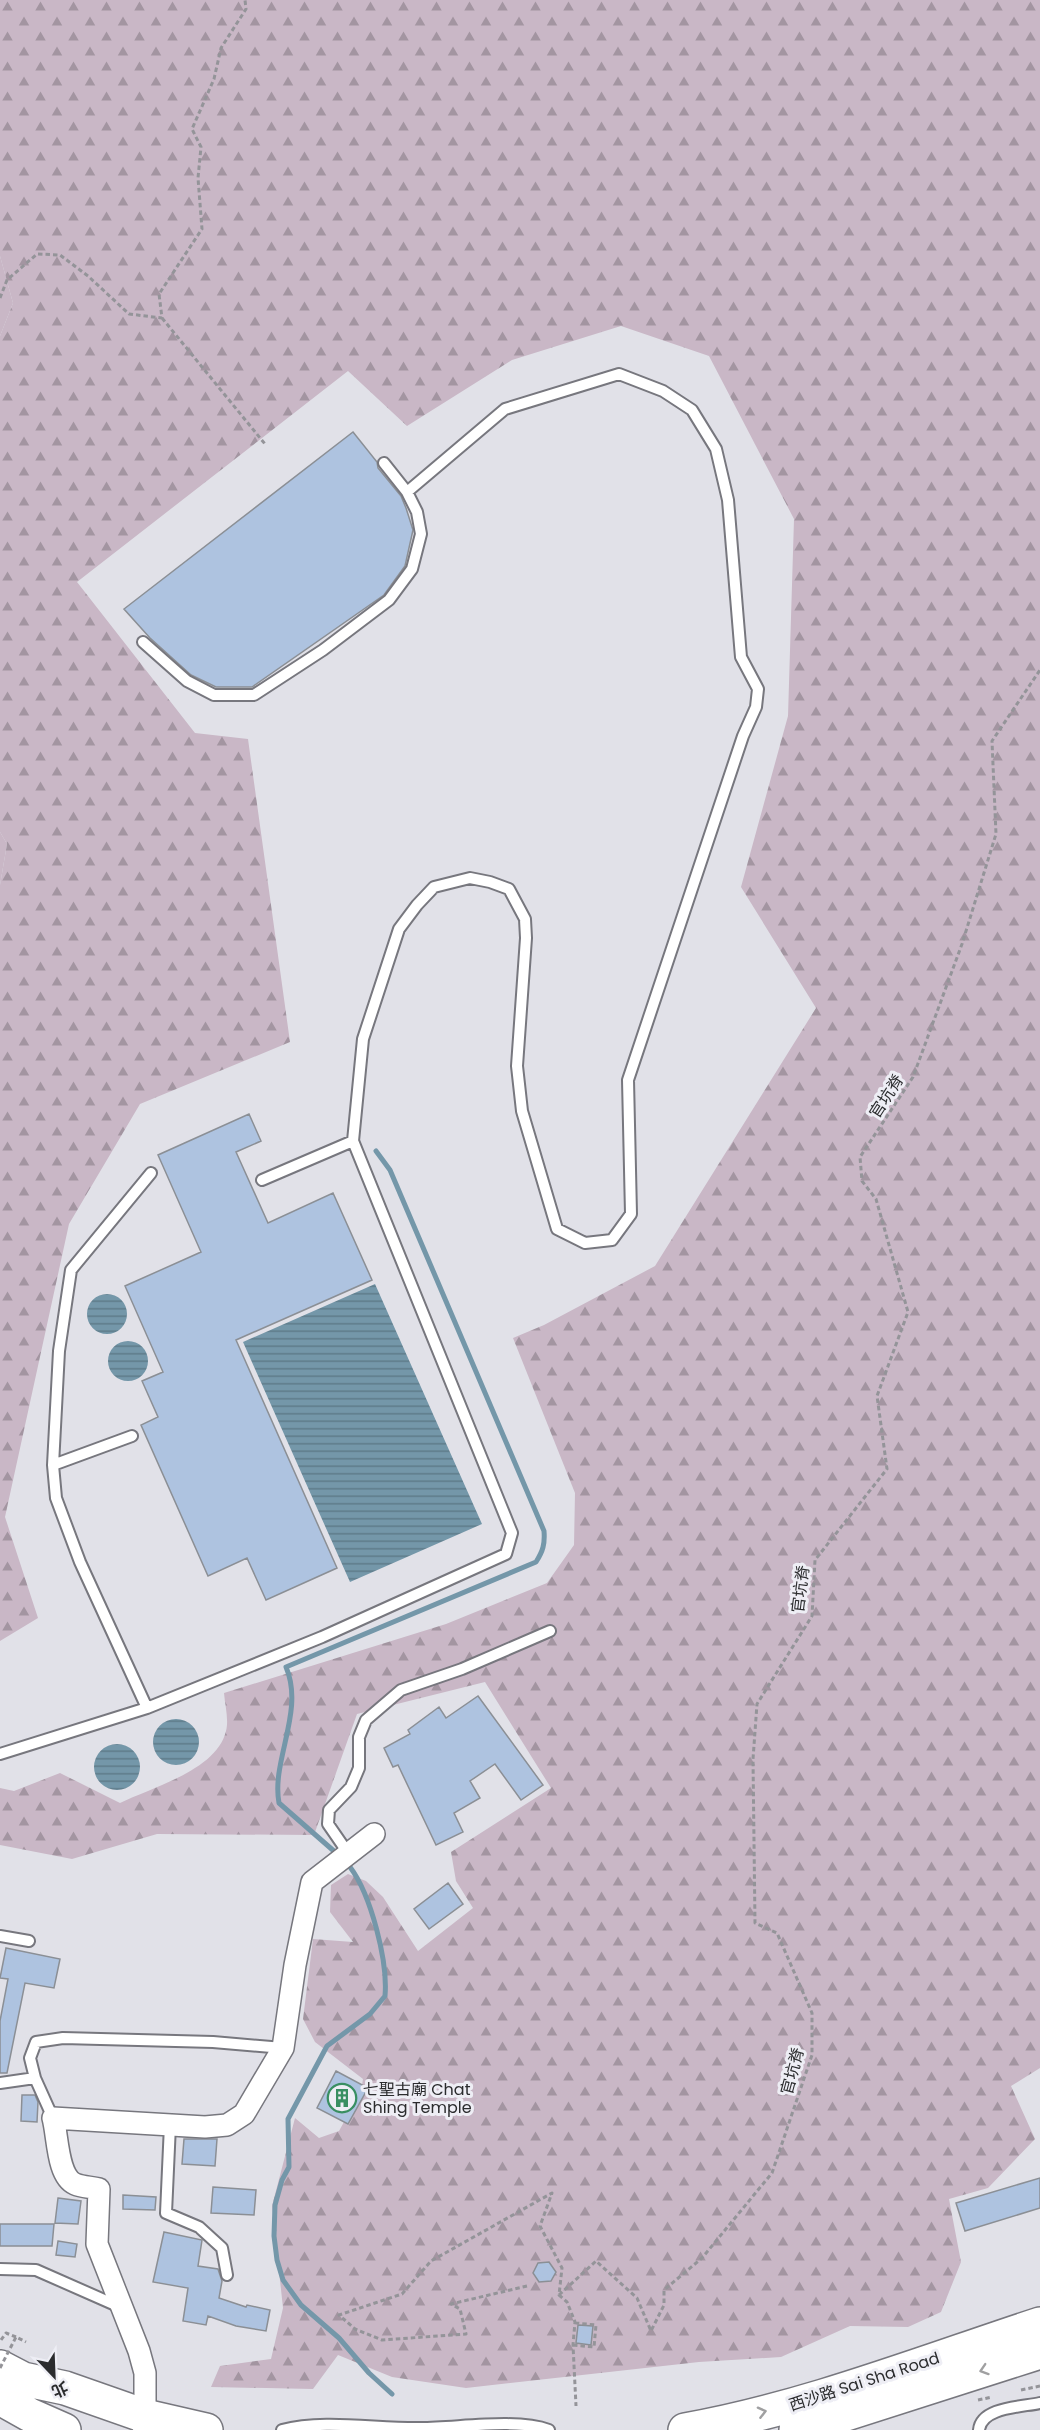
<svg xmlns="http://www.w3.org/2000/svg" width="1040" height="2430" viewBox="0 0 1040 2430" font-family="Poppins,'Noto Sans TC',sans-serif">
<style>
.green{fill:#c9b7c6}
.forest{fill:url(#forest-firs)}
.water{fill:url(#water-rules)}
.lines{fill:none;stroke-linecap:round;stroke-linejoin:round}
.stream{stroke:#7497a9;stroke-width:5}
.building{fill:#aec3e0;stroke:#8b8f95;stroke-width:1.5}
.lane-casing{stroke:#77777e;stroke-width:14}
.street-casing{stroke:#77777e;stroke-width:24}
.primary-casing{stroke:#77777e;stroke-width:36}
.path{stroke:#949499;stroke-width:3;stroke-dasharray:4.5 3;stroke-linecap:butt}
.lane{stroke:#fff;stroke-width:10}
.street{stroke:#fff;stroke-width:21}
.primary{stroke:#fff;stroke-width:33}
.path-bridge{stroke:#949499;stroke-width:3;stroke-dasharray:4.5 3;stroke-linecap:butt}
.oneway{stroke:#a0a0a1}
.labels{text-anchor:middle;stroke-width:6;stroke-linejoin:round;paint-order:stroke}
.street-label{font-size:16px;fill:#2b2c2e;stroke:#eeeef5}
.poi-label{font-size:16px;fill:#2b2c2e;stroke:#eeeef5;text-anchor:start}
</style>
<defs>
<pattern id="forest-firs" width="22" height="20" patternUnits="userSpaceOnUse" patternTransform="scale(1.5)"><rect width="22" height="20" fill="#c9b7c6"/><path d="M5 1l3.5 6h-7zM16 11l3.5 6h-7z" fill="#a395a1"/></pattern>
<pattern id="water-rules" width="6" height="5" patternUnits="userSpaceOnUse" patternTransform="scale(1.5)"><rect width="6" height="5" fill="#7497a9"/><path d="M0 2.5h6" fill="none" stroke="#5f7b8a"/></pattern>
</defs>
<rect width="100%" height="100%" fill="#e1e1e8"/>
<!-- green -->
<path class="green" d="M0,256L13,303L0,336Z
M0,832L7,844L0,885Z"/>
<!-- forest -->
<path class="forest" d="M0,0H1040V2068L1011,2086L1035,2139L988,2188L949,2199L961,2262L941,2312L908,2327L850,2326L781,2357L699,2362L466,2388L392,2377L338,2355L313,2389L211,2387L220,2366L271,2359L283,2308L272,2206L295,2118L319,2138L339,2131L361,2091L363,2079L315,2042L303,2019L313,1939L353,1942L330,1912L331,1885L348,1874L366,1881L383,1897L418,1951L473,1908L456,1881L451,1852L551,1788L485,1682L357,1714L314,1835L157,1834L72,1859L0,1845V1788L14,1791L60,1773L120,1803C153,1787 217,1770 226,1731C229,1720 225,1705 224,1693L446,1624L547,1583L574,1545L575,1493L513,1338L544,1325L655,1266L816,1008L741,887L788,716L794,519L709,356L621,326L512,360L407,426L348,371L77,582L195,733L248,739L290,1042L140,1104L69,1224L5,1517L38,1618L0,1641V885L7,844L0,832V336L13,303L0,256Z"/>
<!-- water -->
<path class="water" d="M375,1284L482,1524L350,1582L243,1342Z
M87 1314a20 20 0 1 1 40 0a20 20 0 1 1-40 0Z
M108 1361a20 20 0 1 1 40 0a20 20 0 1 1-40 0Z
M153 1742a23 23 0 1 1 46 0a23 23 0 1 1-46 0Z
M94 1767a23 23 0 1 1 46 0a23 23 0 1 1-46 0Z"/>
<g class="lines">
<!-- stream -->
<path class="stream" d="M335,1852L279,1803C271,1761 305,1711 286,1667L536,1562C543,1551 545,1544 544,1531L390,1170L376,1151
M350,1867C371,1895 388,1961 385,1996L370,2014L327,2046L288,2119L289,2167L282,2180L275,2205L274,2236L277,2260L283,2280L301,2305L339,2338L369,2373L392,2394"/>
</g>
<!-- building -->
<path class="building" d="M353,432L377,462L378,468L401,496L406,508L413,530L405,566L384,595L252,687H216L191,675L150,638L124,609Z
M249,1114L261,1141L236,1152L268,1223L333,1193L372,1280L236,1340L337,1568L266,1600L247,1558L208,1576L141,1425L158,1417L142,1381L163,1372L125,1286L201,1252L158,1155Z
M478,1696L543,1785L521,1800L495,1764L470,1781L480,1798L454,1813L463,1832L436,1845L398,1765L393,1767L384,1748L410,1734L408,1730L439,1707L446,1718Z
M448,1883L463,1904L429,1929L414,1909Z
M6,1948L60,1959L54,1988L25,1983L7,2073H0V2021L8,1979L0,1978Z
M336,2071L368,2088L348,2124L317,2108Z
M22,2095H35L38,2102L37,2122L21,2121Z
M184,2139H217L215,2166L182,2164Z
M1040,2178V2208L965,2231L956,2203Z
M213,2187L256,2190L254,2215L211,2213Z
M123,2195L156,2197L155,2210L123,2209Z
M58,2198L81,2201L78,2224L55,2223Z
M0,2224H54L52,2246H0Z
M164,2232L202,2240L198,2266L218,2269L222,2281L219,2298L246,2307L247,2305L270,2310L266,2331L236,2326L208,2316L206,2325L183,2321L188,2288L153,2282Z
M58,2241L77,2244L75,2257L56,2255Z
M549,2262L556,2272L551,2281L539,2282L533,2273L538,2263Z
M578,2325L593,2326L591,2345L576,2343Z"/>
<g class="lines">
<!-- lane casing -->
<g class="lane-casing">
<path id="lane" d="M384,463L407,492
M262,1180L353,1141
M53,1465L132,1436
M147,1708L80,1562L56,1498L53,1465L59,1351L71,1270L151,1173
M0,1754L147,1708L322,1637L506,1554L512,1533L353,1141L363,1039L399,929L417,905L434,887L470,878L490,882L509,889L525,919L526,938L517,1066L522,1111L557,1229L585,1243L612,1240L631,1214L628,1080L743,736L756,707L758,689L741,657L728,500L716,449L692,410L663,391L619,374L505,409L407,492L417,512L421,534L412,569L389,600L323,650L254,695H214L187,681L143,642
M348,1853L328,1824L329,1810L351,1787L359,1768V1737L366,1720L401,1690L462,1669L550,1631
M0,1936L29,1941
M0,2083L35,2078
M53,2118L35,2078L30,2058L36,2042L63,2038L213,2042L283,2048
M170,2125L166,2213L199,2227L222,2248L227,2275
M0,2269L36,2270L120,2307
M282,2430C324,2419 377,2429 421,2428C458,2428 516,2418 549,2430
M979,2430C981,2407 1022,2407 1040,2403"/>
</g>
<!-- street casing -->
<g class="street-casing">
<path id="street" d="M143,2426L145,2416V2373L139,2351L97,2244L99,2189C91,2187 82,2187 75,2184C57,2176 58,2136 53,2118L205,2127L227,2125L244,2114L283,2048L295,1965L312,1882L374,1834"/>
</g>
<!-- primary casing -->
<g class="primary-casing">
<path id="primary" d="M0,2367L23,2379L65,2388L145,2416L206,2430
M0,2398L30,2415L64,2430
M685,2430C804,2409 924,2362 1040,2324
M796,2430L1040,2352"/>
</g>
<!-- path -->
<path class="path" d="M0,298L7,280L37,254L60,255L88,276L129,314L162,318L159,294L202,229L198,178L201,147L192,129L214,79L221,48L246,9L245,0
M162,318L265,444
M527,2286L451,2304L460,2309L466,2334L382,2340L355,2329L339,2315L402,2294L431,2261L552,2193L540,2226L562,2268L559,2295L567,2302L575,2322L573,2345L576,2406
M559,2295L596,2261L637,2298L651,2331L664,2305V2290L702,2258L772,2173L812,2055V2013L777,1933L755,1923L753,1759L757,1704L812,1616L815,1560L887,1469L877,1396L908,1312L876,1199L862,1181L860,1157L913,1077L962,944L996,834L992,741L1040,670
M1,2340L6,2333L16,2337
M573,2345L594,2347L596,2325L576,2323
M1021,2390L1040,2386
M978,2400L992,2397"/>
<!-- lane -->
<use href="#lane" class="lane"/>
<!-- street -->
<use href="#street" class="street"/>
<!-- primary -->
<use href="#primary" class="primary"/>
<!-- path-bridge -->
<path class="path-bridge" d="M0,2368L16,2337L26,2342"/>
</g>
<!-- one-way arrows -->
<defs><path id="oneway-chevron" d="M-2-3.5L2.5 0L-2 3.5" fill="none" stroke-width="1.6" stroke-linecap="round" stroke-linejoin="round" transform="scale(1.5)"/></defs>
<g class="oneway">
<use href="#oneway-chevron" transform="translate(984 2370) rotate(162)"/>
<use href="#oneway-chevron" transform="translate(762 2412) rotate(-14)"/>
</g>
<!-- icons -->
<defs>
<g id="building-ring" transform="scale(1.5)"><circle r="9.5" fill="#eeeef5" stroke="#398f62" stroke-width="1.5"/><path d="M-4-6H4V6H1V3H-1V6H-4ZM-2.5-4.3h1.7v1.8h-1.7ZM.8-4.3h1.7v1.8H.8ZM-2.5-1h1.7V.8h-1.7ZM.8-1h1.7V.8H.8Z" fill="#398f62"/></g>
</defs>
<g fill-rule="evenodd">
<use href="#building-ring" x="342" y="2098"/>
</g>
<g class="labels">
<!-- street labels -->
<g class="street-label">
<text transform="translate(886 1096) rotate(-57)" y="6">官坑脊</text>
<text transform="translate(800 1589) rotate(-83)" y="6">官坑脊</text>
<text transform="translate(792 2071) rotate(-75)" y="6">官坑脊</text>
<text transform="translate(864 2381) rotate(-18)" y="6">西沙路 Sai Sha Road</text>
</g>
<!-- poi labels -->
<g class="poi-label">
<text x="363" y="2095">七聖古廟 Chat<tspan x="363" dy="18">Shing Temple</tspan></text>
</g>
</g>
<!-- north arrow -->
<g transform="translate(54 2376) rotate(157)" stroke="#eeeef5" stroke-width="4.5" paint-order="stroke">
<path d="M0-4.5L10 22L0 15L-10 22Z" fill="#2b2c2e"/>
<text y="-9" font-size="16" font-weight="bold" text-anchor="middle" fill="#2b2c2e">北</text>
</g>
</svg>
